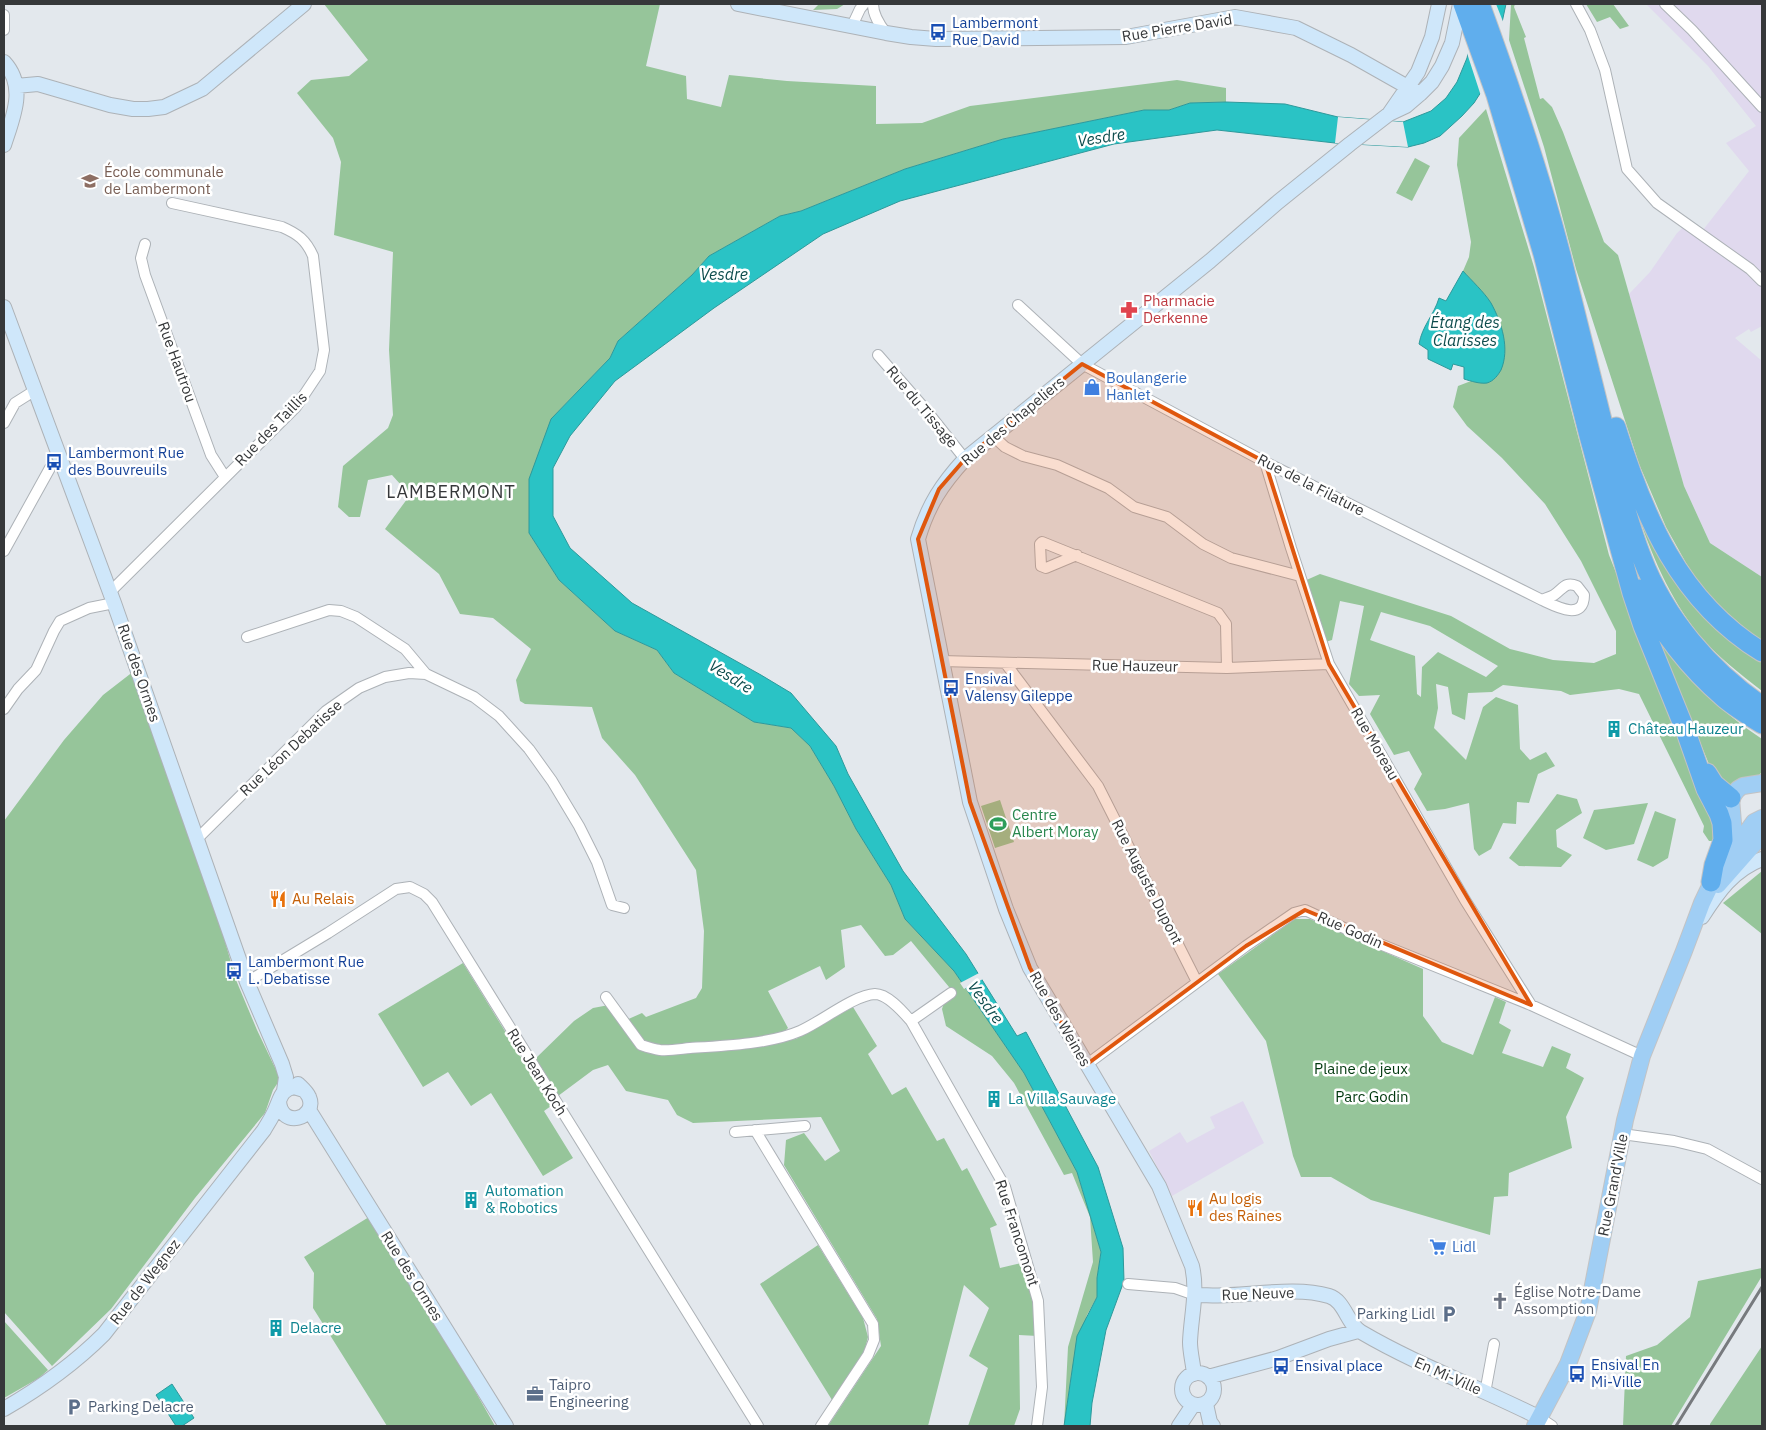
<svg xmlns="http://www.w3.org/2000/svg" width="1766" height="1430" viewBox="0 0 1766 1430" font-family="'IBM Plex Sans',sans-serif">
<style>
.commercial{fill:#e0d9ee}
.green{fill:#96c59a;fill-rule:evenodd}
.water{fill:#2ac3c5;stroke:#2e999b}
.pier{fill:#e3e8ed}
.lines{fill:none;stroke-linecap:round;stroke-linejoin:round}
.street-casing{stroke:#adb2b7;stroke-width:12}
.secondary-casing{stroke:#adb2b7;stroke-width:16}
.primary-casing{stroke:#c3c3c4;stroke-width:18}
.highway-casing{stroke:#c3c3c4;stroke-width:21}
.street{stroke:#fff;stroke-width:10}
.secondary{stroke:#cfe7fa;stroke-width:14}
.primary{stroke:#a0cef4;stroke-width:16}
.highway{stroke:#60aeed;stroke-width:19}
.rail{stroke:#777a7e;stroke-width:3}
.marked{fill:#df570e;fill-opacity:0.2;stroke:#df570e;stroke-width:4;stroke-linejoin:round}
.labels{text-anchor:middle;stroke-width:5;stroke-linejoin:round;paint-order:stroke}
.transit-label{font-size:15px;fill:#164399;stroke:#fff;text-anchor:start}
.street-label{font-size:15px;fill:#36383a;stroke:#fff}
.education-label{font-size:15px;fill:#785e54;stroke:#fff;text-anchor:start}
.health-label{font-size:15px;fill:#be3a42;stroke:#fff;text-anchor:start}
.shop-label{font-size:15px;fill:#366cbe;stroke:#fff;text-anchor:start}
.culture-label{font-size:15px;fill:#0d838f;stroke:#fff;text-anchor:start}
.leisure-label{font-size:15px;fill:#27864d;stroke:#fff;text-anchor:start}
.food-label{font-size:15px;fill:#c56008;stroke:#fff;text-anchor:start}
.park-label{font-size:15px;fill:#00380e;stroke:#fff}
.worship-label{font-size:15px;fill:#5b616d;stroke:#fff;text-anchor:start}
.service-label{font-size:15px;fill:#4e5e75;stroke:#fff;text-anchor:start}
.water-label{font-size:16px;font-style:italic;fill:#0d4c4d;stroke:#fff}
.quarter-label{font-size:18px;letter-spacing:1px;fill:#36383a;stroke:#fff}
</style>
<rect width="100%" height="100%" fill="#e3e8ed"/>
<!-- commercial -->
<path class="commercial" d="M1646,4H1762V326L1751,332L1749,329L1735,338L1762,361V577L1710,543L1684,486L1629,294L1650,272L1677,233L1690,221L1703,230L1749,171L1726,143L1756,126L1708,66Z
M1243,1101L1264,1143L1172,1196L1149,1151L1180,1132L1187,1143L1215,1128L1210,1117Z"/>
<!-- green -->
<path class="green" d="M324,4H660L646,66L686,76L687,99L721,107L729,75L787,81L876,86V124L922,123L970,106L1177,80L1226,88V102L1190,103L1169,110H1144L1003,139L905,169L801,211L780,216L709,256L692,275L618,341L610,358L551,419L529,533L559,580L615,631L657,650L674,673L754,722L791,728L810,746L834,786L856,829L891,885L905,919L954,971L1024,1073L1077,1172L1101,1252L1097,1278V1297L1087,1315L1072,1371L1064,1426L1068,1347L1093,1262L1090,1217L1072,1173L1064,1175L1014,1083L992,1056L946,1026L942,1009L949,987L911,941L893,955L885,956L861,925L841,930L845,967L826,980L820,966L768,991L788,1028L779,1037L688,1047L642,1044L624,1021L642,1013L646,1017L696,998L702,988L704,931L696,870L635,775L602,738L592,707L525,704L520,701L516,680L531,649L493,618L460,614L439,574L385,529L410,495L392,475L368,480L360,517H349L338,507L343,466L388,428L393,415L389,350L393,252L334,235L341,162L333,138L297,93L311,80L349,76L368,60Z
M819,4H845L837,9L813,10Z
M1511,4H1515L1514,7L1526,37L1524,38L1540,99L1543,98L1552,107L1563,132L1604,242L1618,255L1684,486L1710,543L1762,577V641L1754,636L1716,603L1700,584L1686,563L1666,527L1639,464L1576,269L1544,147L1509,40Z
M1586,4H1613L1629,26L1620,29L1610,17L1597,22Z
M1486,109L1534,267L1609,555L1718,830L1715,841H1709L1703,832L1704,826L1639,694L1619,689L1570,695L1561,691L1503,685L1492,692L1468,693L1465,720L1452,714L1448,687L1436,684L1438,708L1434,728L1466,760L1483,707L1496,697L1518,705L1520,749L1530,760L1546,752L1555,766L1538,774L1529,803L1517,802L1516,824L1503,823L1491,849L1479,856L1474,849L1469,803L1445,809L1427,811L1414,789L1422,774L1409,751L1394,755L1370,714L1380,695L1359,696L1349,684L1364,606L1340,601L1332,640L1322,643L1302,582L1320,574L1451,616L1510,649L1553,660L1594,663L1616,654V631L1581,561L1545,504L1502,458L1467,426L1453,407L1458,386L1471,381L1475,382L1487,298L1463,271L1469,257L1471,242L1457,165L1459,138ZM1381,612L1430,626L1498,666L1486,677L1438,652L1422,667L1421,697L1417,694L1415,656L1370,640Z
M1415,158L1430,166L1412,201L1396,193Z
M1626,474L1649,527L1762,660V691C1740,674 1717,656 1699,635C1662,588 1642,532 1626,474Z
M1659,642C1691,682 1719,710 1762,739V772L1758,776L1728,787L1713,774Z
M134,671L216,910L236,980L257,1030L278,1074L279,1081L273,1090L265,1113L195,1198L111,1309L52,1366L4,1312V821L64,740L103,695Z
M1557,794L1577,799L1582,813L1556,830L1557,847L1572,855L1561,867L1519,866L1509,858Z
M1000,800L1014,842L995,848L981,806Z
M1648,803L1634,844L1606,850L1583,838L1594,810Z
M1655,811L1676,819L1668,858L1653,867L1637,860Z
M1762,871V934L1723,903Z
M1295,919H1310L1423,969V1016L1442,1042L1473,1055L1495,997L1506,1002L1499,1023L1511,1030L1502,1053L1543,1067L1552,1046L1571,1054L1566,1068L1584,1078L1566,1117L1572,1148L1509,1173L1508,1196L1494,1197L1490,1235L1371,1200L1331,1177H1301L1293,1156L1266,1041L1218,974Z
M463,963L551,1106L544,1111L573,1158L543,1176L491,1093L471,1106L448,1072L423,1087L378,1014Z
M609,1005L651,1052L796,1039L853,1007L877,1046L868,1054L892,1095L906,1087L937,1141L944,1138L962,1171L967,1168L997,1225L990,1228L1000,1268L1026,1262L1034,1301L1038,1336L1019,1335L1020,1409L1014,1426H968L988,1368L969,1356L989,1308L964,1285L928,1426H828L881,1346L877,1319L784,1165L786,1140L804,1133L825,1161L840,1151L821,1117L693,1123L677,1115L668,1100L626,1091L608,1065L593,1070L558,1096L535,1059L574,1021L593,1008Z
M369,1217L462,1368L495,1426H387L313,1308L314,1273L304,1257Z
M818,1245L863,1318L868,1337L864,1353L832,1400L760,1284Z
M1762,1268V1276L1671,1426H1623L1626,1356L1657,1345L1690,1317L1698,1281Z
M4,1321L48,1370L39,1378L4,1398Z
M1762,1346V1426H1710V1424Z"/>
<!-- water -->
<path class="water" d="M1479,4H1506L1490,78L1474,103L1462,116L1440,136L1424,143L1408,147L1335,143L1217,130L1114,144L900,201L823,234L714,308L615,381L570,436L553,468V516L570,548L632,603L761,675L791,693L836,746L848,774L903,871L966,954L1017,1036L1026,1032L1098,1167L1123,1248L1124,1281L1106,1330L1092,1403L1090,1426H1064L1077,1336L1097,1297V1278L1101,1252L1077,1172L1024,1073L954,971L905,919L891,885L856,829L834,786L810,746L791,728L754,722L674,673L657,650L615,631L559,580L529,533V479L551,419L610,358L618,341L692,275L709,256L780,216L801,211L905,169L1003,139L1144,110H1169L1190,103L1226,102L1285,104L1338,117L1403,122L1431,111L1446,98L1457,82L1467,58Z
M1463,271C1472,281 1484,292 1491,303C1502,323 1510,349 1501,370C1498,375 1494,381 1487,383C1479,384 1471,381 1464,379V367L1453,364L1451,370L1428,359V350L1419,344C1422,326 1434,315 1439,298L1446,301Z
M172,1384L194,1418L182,1426H176L156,1395Z"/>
<!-- pier -->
<path class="pier" d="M1477,4H1496L1504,24L1492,79L1481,96L1466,50Z
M1338,117L1403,122L1408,147L1335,143Z
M981,972L985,978L964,989L960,983Z"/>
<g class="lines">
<!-- street casing -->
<g class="street-casing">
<path id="street" d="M873,4C873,15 879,24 886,33
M1576,4L1590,30L1605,70L1627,169L1657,203L1750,269L1762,281
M1665,4L1692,30L1762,107
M4,15V30
M852,26L860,9L864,4
M145,244L141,258L145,275L211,455L225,477
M1018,305L1082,364L1265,462L1542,600C1555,606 1584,622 1584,595L1577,586C1565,581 1563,589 1554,595C1551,597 1546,598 1542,600
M878,355L926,410L965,459
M4,423L15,403L34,391
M993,436L1005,447L1023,456L1057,465L1108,488L1134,507L1167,517L1203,544L1231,558L1300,576
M1265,462L1291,548L1329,664L1465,900L1531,1005
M4,551L50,468
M1077,555L1046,568L1041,566L1040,544L1042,542L1218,613L1226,624L1227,668
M110,592L296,407L320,371L324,350L313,256C306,240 298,234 282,227L172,203
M247,637L329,610L341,611L356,617L405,649L426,674
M941,661L1227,668L1329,664
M1006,664L1098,786L1197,982
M4,709L18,689L36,670L54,631L60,621L89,608L114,603
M197,839L326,711L359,688L385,677L409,673L426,674L474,697L499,716L529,749L552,781L579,826L597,862L612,905L624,908
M247,982L328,933L396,889L410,887L424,894L432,902C540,1077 648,1252 758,1426
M606,997L641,1045C647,1047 653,1049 660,1050C669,1051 680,1049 690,1048C723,1046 770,1044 800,1031C821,1022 854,995 875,994C888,994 903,1012 911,1021L1005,1187L1038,1301L1042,1387L1037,1426
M911,1021L951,993
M1086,1065L1246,946L1294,913L1305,910L1370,940L1531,1005L1642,1056
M755,1130L873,1324L874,1340L868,1355L821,1426
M735,1132L805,1126
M1622,1134L1674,1141L1707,1149L1762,1179
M1128,1284L1175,1288L1195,1295
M1485,1393L1494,1344
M1540,1418L1552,1426"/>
</g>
<!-- secondary casing -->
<g class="secondary-casing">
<path id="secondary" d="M738,4L886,33L911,37L936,39L1126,37L1235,17L1296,28L1351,55L1420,94
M4,62C27,87 13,117 4,145
M16,86L38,84L110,105L133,109H148L164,107L202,89L304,4
M1389,114L1418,72L1432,37L1439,4
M4,307L114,603L247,982L282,1064L286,1077L284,1091
M1702,917C1718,892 1733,870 1762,859
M279,1101C281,1130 318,1118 309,1097C307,1092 302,1088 298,1084
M309,1110L506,1426
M1195,1295C1207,1295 1218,1296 1230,1295C1260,1294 1299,1287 1329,1296C1345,1301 1347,1324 1361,1332C1419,1366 1481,1388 1540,1418
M1182 1389a16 16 0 1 1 32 0a16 16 0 1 1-32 0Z
M1194,1374C1193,1363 1190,1352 1190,1342C1191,1316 1198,1292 1192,1266L1159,1186L1030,968L1006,909L970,802L918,539C928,505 942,484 965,459L1210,261L1278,202L1350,144L1389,114L1406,106L1420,94L1432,82L1442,66L1452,43L1460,4
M1208,1377L1278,1358L1329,1339L1358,1331
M1206,1404L1210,1422L1213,1426
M4,1409C42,1387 73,1365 104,1334L264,1130C268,1123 273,1116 276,1108C281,1097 281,1090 294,1087L304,1090
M1179,1426L1193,1405"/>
</g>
<!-- primary casing -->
<g class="primary-casing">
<path id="primary" d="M1734,853L1741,840L1754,822L1762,818
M1718,885L1762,835
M1535,1426L1568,1364L1588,1311L1625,1120L1642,1056L1684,951L1702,903L1734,836L1731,798L1738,789L1743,786L1762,783"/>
</g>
<!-- highway casing -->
<g class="highway-casing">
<path id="highway" d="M1463,4L1496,95L1543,254L1589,436L1632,593L1643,626L1686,732L1706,789L1719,814L1722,823L1723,840L1714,865L1711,882
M1480,4C1510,86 1539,170 1561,255C1575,311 1589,367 1603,424C1615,469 1625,514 1642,558C1665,618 1710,670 1762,706
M1616,427C1644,517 1679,601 1762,652
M1639,589C1660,630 1689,668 1724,698C1736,708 1749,716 1762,724
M1707,773L1714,784L1731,798"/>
</g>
<!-- street -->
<use href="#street" class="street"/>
<!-- secondary -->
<use href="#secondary" class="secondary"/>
<!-- primary -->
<use href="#primary" class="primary"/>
<!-- highway -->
<use href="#highway" class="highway"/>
<!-- rail -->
<path class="rail" d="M1676,1426L1762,1287"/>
</g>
<!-- marked area -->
<path class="marked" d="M1082,364L1265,462L1329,664L1531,1005L1305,910L1246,946L1086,1065L1030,968L970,802L918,539L939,489L965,459Z"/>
<!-- icons -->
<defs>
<g id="bus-bare" transform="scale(1.35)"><path d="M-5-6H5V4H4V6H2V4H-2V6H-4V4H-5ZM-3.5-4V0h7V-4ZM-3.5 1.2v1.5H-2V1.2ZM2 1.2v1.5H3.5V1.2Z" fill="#1a4fb4" stroke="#fff" stroke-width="2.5" paint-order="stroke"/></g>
<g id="school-bare" transform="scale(1.35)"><path d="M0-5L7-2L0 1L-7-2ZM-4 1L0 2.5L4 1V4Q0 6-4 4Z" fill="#8d6e63" stroke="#fff" stroke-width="2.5" paint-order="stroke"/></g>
<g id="pharmacy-bare" transform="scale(1.35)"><path d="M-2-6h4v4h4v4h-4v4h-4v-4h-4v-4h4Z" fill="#e0444e" stroke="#fff" stroke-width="2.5" paint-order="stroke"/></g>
<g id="shop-bare" transform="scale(1.35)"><path d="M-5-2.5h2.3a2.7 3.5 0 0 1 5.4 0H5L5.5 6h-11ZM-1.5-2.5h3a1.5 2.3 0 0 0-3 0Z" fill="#3f7fe0" stroke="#fff" stroke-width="2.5" paint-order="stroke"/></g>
<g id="building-bare" transform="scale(1.35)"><path d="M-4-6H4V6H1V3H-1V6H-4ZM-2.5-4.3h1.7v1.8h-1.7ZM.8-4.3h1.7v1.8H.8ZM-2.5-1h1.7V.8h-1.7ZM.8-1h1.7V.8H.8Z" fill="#0f9aa8" stroke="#fff" stroke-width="2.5" paint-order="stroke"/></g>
<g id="stadium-bare" transform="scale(1.35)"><path d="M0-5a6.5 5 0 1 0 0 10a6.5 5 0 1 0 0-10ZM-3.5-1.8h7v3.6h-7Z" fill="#2e9e5b" stroke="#fff" stroke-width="2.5" paint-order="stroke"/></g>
<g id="restaurant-bare" transform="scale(1.35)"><path d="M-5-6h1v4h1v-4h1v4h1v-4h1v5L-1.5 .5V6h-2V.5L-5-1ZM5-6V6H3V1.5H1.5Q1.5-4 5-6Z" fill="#e8710a" stroke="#fff" stroke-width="2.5" paint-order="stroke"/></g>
<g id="supermarket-bare" transform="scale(1.35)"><path d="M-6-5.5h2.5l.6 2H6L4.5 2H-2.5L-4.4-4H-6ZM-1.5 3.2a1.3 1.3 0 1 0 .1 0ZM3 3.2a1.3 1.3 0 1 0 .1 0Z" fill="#3f7fe0" stroke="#fff" stroke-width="2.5" paint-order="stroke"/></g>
<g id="church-bare" transform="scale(1.35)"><path d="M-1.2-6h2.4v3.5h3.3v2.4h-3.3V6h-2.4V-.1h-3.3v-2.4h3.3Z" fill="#6b7280" stroke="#fff" stroke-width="2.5" paint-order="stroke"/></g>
<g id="parking-bare" transform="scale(1.35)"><path d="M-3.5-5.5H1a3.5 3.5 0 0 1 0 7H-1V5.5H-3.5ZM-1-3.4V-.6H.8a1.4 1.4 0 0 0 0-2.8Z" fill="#5c6f8a" stroke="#fff" stroke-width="2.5" paint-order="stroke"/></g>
<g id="office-bare" transform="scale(1.35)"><path d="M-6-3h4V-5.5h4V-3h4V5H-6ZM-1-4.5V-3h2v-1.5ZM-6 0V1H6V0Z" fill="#5c6f8a" stroke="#fff" stroke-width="2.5" paint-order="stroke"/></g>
</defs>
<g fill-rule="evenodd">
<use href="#bus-bare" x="938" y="32"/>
<use href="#school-bare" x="90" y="181"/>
<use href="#pharmacy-bare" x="1129" y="310"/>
<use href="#shop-bare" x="1092" y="387"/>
<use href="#bus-bare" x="54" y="462"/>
<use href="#bus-bare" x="951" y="688"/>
<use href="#building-bare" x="1614" y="729"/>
<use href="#stadium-bare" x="998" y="824"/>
<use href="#restaurant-bare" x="278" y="899"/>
<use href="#bus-bare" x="234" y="971"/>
<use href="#building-bare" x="994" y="1099"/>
<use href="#building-bare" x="471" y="1200"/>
<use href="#restaurant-bare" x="1195" y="1208"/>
<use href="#supermarket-bare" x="1438" y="1247"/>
<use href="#church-bare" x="1500" y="1301"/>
<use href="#parking-bare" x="1449" y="1314"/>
<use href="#building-bare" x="276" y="1328"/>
<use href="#bus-bare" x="1281" y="1366"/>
<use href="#bus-bare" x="1577" y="1374"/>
<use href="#office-bare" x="535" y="1394"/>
<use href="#parking-bare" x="74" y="1407"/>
</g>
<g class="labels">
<!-- transit labels -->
<g class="transit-label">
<text x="952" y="28">Lambermont<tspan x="952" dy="17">Rue David</tspan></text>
<text x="68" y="458">Lambermont Rue<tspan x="68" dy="17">des Bouvreuils</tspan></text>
<text x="965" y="684">Ensival<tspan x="965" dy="17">Valensy Gileppe</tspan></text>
<text x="248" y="967">Lambermont Rue<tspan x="248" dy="17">L. Debatisse</tspan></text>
<text x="1591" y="1370">Ensival En<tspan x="1591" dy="17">Mi-Ville</tspan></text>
<text x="1295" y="1371">Ensival place</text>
</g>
<!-- street labels -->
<g class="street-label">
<text transform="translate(1177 28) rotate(-9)" y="5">Rue Pierre David</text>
<text transform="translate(177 362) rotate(70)" y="5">Rue Hautrou</text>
<text transform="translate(922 407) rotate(50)" y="5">Rue du Tissage</text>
<text transform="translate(1013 421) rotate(-40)" y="5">Rue des Chapeliers</text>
<text transform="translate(271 429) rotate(-46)" y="5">Rue des Taillis</text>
<text transform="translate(1311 485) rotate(27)" y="5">Rue de la Filature</text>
<text transform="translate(1135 666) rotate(1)" y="5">Rue Hauzeur</text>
<text transform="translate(139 673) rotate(71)" y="5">Rue des Ormes</text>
<text transform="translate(1375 744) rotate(60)" y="5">Rue Moreau</text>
<text transform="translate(291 748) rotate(-43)" y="5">Rue Léon Debatisse</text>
<text transform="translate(1147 882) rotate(63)" y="5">Rue Auguste Dupont</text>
<text transform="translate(1350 930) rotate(24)" y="5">Rue Godin</text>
<text transform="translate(1060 1019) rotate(60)" y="5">Rue des Weines</text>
<text transform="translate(537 1072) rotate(58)" y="5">Rue Jean Koch</text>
<text transform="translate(1613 1185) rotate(-79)" y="5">Rue Grand'Ville</text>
<text transform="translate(1017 1233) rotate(72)" y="5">Rue Francomont</text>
<text transform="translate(412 1276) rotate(58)" y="5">Rue des Ormes</text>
<text transform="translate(145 1282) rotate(-52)" y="5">Rue de Wegnez</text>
<text transform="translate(1258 1294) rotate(-2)" y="5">Rue Neuve</text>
<text transform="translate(1448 1376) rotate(24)" y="5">En Mi-Ville</text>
</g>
<!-- education labels -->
<g class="education-label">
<text x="104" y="177">École communale<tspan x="104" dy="17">de Lambermont</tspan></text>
</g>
<!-- health labels -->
<g class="health-label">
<text x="1143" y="306">Pharmacie<tspan x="1143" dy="17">Derkenne</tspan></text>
</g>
<!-- shop labels -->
<g class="shop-label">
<text x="1106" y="383">Boulangerie<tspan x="1106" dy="17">Hanlet</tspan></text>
<text x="1452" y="1252">Lidl</text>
</g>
<!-- culture labels -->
<g class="culture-label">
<text x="1628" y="734">Château Hauzeur</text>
<text x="1008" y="1104">La Villa Sauvage</text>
<text x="485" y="1196">Automation<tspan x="485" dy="17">&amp; Robotics</tspan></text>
<text x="290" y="1333">Delacre</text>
</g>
<!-- leisure labels -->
<g class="leisure-label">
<text x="1012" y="820">Centre<tspan x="1012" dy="17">Albert Moray</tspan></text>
</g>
<!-- food labels -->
<g class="food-label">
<text x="292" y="904">Au Relais</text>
<text x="1209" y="1204">Au logis<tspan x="1209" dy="17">des Raines</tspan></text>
</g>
<!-- park labels -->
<g class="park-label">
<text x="1361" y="1074">Plaine de jeux</text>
<text x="1372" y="1102">Parc Godin</text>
</g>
<!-- worship labels -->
<g class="worship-label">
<text x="1514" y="1297">Église Notre-Dame<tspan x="1514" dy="17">Assomption</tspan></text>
</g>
<!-- service labels -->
<g class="service-label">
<text x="1435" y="1319" text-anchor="end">Parking Lidl</text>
<text x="549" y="1390">Taipro<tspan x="549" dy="17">Engineering</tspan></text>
<text x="88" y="1412">Parking Delacre</text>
</g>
<!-- water labels -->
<g class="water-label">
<text transform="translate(1101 137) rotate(-9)" y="6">Vesdre</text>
<text x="724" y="280">Vesdre</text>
<text x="1465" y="328">Étang des<tspan x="1465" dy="18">Clarisses</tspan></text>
<text transform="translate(731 676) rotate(32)" y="6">Vesdre</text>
<text transform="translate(986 1002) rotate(54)" y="6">Vesdre</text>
</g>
<!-- quarter labels -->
<g class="quarter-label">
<text x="451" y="498">LAMBERMONT</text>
</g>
</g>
<!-- border -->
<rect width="1766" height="1430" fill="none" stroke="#36383a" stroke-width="10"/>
</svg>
